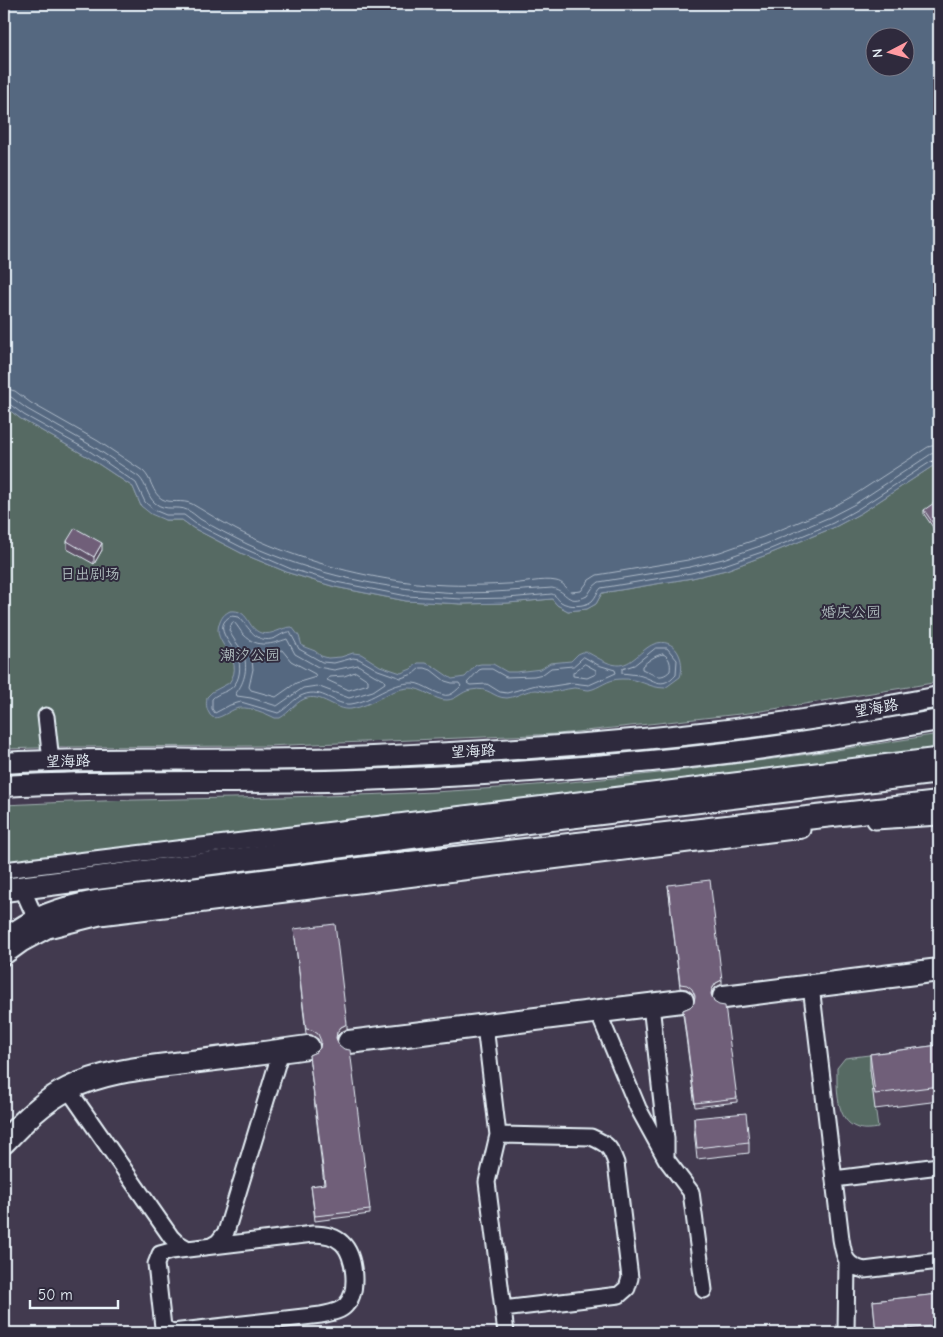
<svg xmlns="http://www.w3.org/2000/svg" width="943" height="1337" viewBox="0 0 943 1337" font-family="'Comic Neue','LXGW WenKai TC',sans-serif">
<style>
.green{fill:#566a64;stroke:#9faeae}
.water{fill:#546780;stroke:#8f9eb0;fill-rule:evenodd}
.lines{fill:none;stroke-linecap:round;stroke-linejoin:round}
.shore{stroke:#adbac8;stroke-width:1}
.minor-casing{stroke:#e8f1f8;stroke-width:19}
.major-casing{stroke:#e8f1f8;stroke-width:24}
.highway-casing{stroke:#e8f1f8;stroke-width:26}
.minor{stroke:#2f2a3d;stroke-width:15}
.major{stroke:#2f2a3d;stroke-width:20}
.highway{stroke:#2f2a3d;stroke-width:22}
.wall{fill:#5f5168;stroke:#e8f1f8}
.shaded-wall{fill:#4e4255;stroke:#e8f1f8}
.building{fill:#6f5e79;stroke:#e8f1f8}
.labels{text-anchor:middle;stroke-width:4;stroke-linejoin:round;paint-order:stroke}
.park-label{font-size:15px;fill:#aebbbd;stroke:#2f2a3d}
.street-label{font-size:15px;fill:#e8f1f8;stroke:#2f2a3d}
</style>
<rect width="100%" height="100%" fill="#423a4f"/>
<filter id="ink" filterUnits="userSpaceOnUse"><feTurbulence type="fractalNoise" baseFrequency=".02" numOctaves="2"/><feDisplacementMap in="SourceGraphic" scale="10" xChannelSelector="R" yChannelSelector="G"/><feConvolveMatrix kernelMatrix="1 2 1 2 8 2 1 2 1" color-interpolation-filters="sRGB"/></filter>
<g filter="url(#ink)">
<!-- green -->
<path class="green" d="M4,406L21,419L88,457L133,487L141,506L165,520H182L193,528L243,554L289,573L335,587L406,601L462,604L508,603L552,599L557,605L568,611L587,609L596,604L602,593L692,578L726,570L769,554L835,527L861,513L939,462V682L749,713L558,734L266,746L67,747L4,749Z
M939,734V748L4,864V805C169,796 334,800 499,788C647,777 793,758 939,734Z
M893,1052L870,1069L878,1128C871,1129 864,1130 858,1128C835,1121 837,1087 837,1068L845,1058Z"/>
<!-- water -->
<path class="water" d="M4,4H939V462L861,513L835,527L769,554L726,570L692,578L602,593L596,604L587,609L568,611L557,605L552,599L508,603L462,604L406,601L335,587L289,573L243,554L193,528L182,520H165L151,514L141,506L133,487L88,457L21,419L4,406ZM876,38H906V68H876Z
M230,611C250,609 246,628 261,633C273,636 281,627 292,627L299,636L302,646L315,651L321,656L328,658L341,657L353,653L361,654L380,666L401,673L411,669L418,663H426L433,666L452,679L465,677L476,665L481,664H493L507,672H516L541,669L550,663L571,661L578,654L585,651C595,656 606,664 617,665C632,666 641,649 654,644C675,636 686,660 680,677L665,688C648,688 640,678 621,679C607,679 600,688 589,690C584,690 579,688 574,688C565,689 556,692 548,692C544,692 540,690 536,690C526,690 517,697 507,698C492,698 490,686 471,690C462,691 456,700 447,700C435,701 423,687 408,688C390,689 372,706 351,709C335,711 322,692 304,699C295,703 289,713 280,718H275C265,713 251,707 240,708C230,708 215,726 209,713C206,708 206,703 207,697L212,692L229,683C248,657 209,644 220,622C222,617 224,614 230,611Z"/>
<g class="lines">
<!-- shore -->
<path class="shore" d="M4,388L15,391L31,403L98,441L143,471C152,479 152,493 162,499C171,504 182,499 192,504C211,515 231,528 251,537C301,560 354,575 408,582C440,586 475,586 507,584C521,584 543,578 556,581C563,582 566,588 571,592L581,591L589,580L597,575L688,560L720,552L763,537L827,510L851,497L928,447L939,444
M4,396L11,397L27,409L94,447L139,477C147,485 147,496 155,503C166,512 177,505 187,510C192,512 196,516 200,519C215,528 231,536 247,544C314,575 387,590 461,593C492,593 522,590 552,588C568,591 566,606 587,596L593,587L599,582L690,567L723,559L766,544L830,517L855,504L931,454L939,452
M4,402L8,403L24,415L91,452L136,483L145,502L154,510L166,515H184L196,524L245,549L291,569L336,582L407,596L462,599L508,598L552,594C557,596 557,599 561,602C568,607 585,607 592,601C596,597 597,592 601,588L691,573L724,565L768,550L833,523L858,509L935,459L939,458
M231,616L239,617C249,627 256,645 275,638C281,635 284,632 290,632L299,649L322,662L334,663L353,658L359,659L378,670L401,678L413,674L420,668H425L431,670L445,681L452,683H459L461,686C458,689 453,694 449,695C441,698 423,683 413,683C390,682 373,701 351,704C334,706 323,687 303,695C294,698 287,709 278,713L241,702L230,705L215,713L212,709V699C218,692 229,693 235,684C241,676 241,662 236,653C230,642 212,626 231,616Z
M234,622C238,626 240,631 244,635C258,649 272,644 287,639L295,654L318,667L334,670L358,665L374,675L384,680L385,683L373,691L349,698L317,686L303,688L277,706L251,698L237,696L236,693C245,682 249,665 242,651C238,644 232,638 229,630L232,623Z
M656,648H667L677,660L676,674C661,691 655,679 638,675C633,674 627,674 622,673V669L634,665Z
M253,650L268,652L282,650L291,661L315,674L316,677L296,683L276,697L251,690L249,687L253,669L251,652Z
M663,654C670,657 671,664 670,671C660,681 653,674 642,669V666C648,661 655,655 663,654Z
M584,657L598,665L615,670L616,673L589,685L572,683L547,687L536,685L507,693L500,692L487,684L470,685L467,683L479,670L482,669H492L506,677L534,676L543,674L551,668L573,666Z
M585,664L596,670V674L587,678L573,676V673Z
M356,672L368,680V684L349,690L327,680L329,677L344,676Z"/>
<!-- minor casing -->
<g class="minor-casing">
<path id="minor" d="M46,716L51,761
M875,821L939,817
M4,870L939,756
M22,888L36,919
M4,957L22,944L48,930L100,917L802,830
M811,986L841,1239C844,1257 845,1265 864,1270L939,1261
M651,1005L666,1139V1158
M598,1012L638,1108L666,1159L691,1192L704,1290
M485,1026L498,1135L487,1182L506,1333
M68,1089L171,1237L176,1242L188,1249
M498,1135L591,1137C607,1144 610,1146 616,1163L630,1278L627,1288L619,1295L503,1309
M834,1179L939,1166
M313,1234C323,1234 334,1235 342,1243C355,1255 359,1292 346,1305C340,1312 330,1313 321,1315L172,1332L163,1327L156,1264L160,1254L171,1251Z
M211,1246L218,1242L226,1232L281,1051
M846,1333L847,1262"/>
</g>
<!-- major casing -->
<g class="major-casing">
<path id="major" d="M4,763C126,756 249,763 372,757C522,750 674,740 823,717C862,712 901,704 939,697
M4,786C131,779 259,785 386,779C502,774 619,766 734,752C803,743 871,732 939,720"/>
</g>
<!-- highway casing -->
<g class="highway-casing">
<path id="highway" d="M4,890L535,821L939,772
M4,941C35,917 58,909 96,902L375,867L939,803
M724,997L939,970
M349,1042L682,1001
M4,1142C23,1122 43,1101 68,1089C104,1071 144,1068 183,1063C225,1058 266,1053 308,1047"/>
</g>
<!-- minor -->
<use href="#minor" class="minor"/>
<!-- major -->
<use href="#major" class="major"/>
<!-- highway -->
<use href="#highway" class="highway"/>
</g>
<!-- wall -->
<path class="wall" d="M924,510H939V536L924,514Z
M67,541L102,550L94,564L67,549Z
M668,885L722,984L716,987L712,992L711,995L737,1098V1102L695,1107L683,1014V1010L690,1007L694,1003L695,999L692,993L687,989L680,988Z
M294,929L347,1029L341,1032L337,1036V1040L370,1210V1214L315,1221L311,1186L324,1184L309,1055L316,1052L320,1048V1044L318,1039L312,1035L306,1034Z
M939,1045V1101L875,1109L870,1069V1054Z
M694,1118L749,1142V1153L697,1159L694,1130Z
M939,1294V1331L919,1333H876L873,1301Z"/>
<!-- shaded-wall -->
<path class="shaded-wall" d="M102,543V550L94,564V557Z
M722,980V984L716,987L712,992L711,998L712,989L716,983Z
M347,1024V1029L341,1032L337,1036L336,1043L337,1032L341,1027Z"/>
<!-- building -->
<path class="building" d="M934,503L939,510V532L924,510Z
M75,528L102,543L94,557L67,541Z
M710,880L722,980L716,983L712,989L711,994L714,1002L719,1005L725,1006L737,1098L695,1103L683,1010L690,1007L694,1003L695,996L692,989L687,985L680,984L668,885Z
M335,924L347,1024L341,1027L337,1032L336,1038L339,1045L344,1049L350,1050L370,1210L315,1216L311,1186L325,1184L309,1055L316,1052L320,1048L321,1041L318,1034L312,1030L306,1029L294,929Z
M939,1045V1086L875,1094L870,1054Z
M746,1113L749,1142L697,1148L694,1118Z
M939,1294V1325L876,1333L873,1301Z"/>
</g>
<g class="labels">
<!-- park labels -->
<g class="park-label">
<text x="90" y="579">日出剧场</text>
<text x="851" y="617">婚庆公园</text>
<text x="250" y="660">潮汐公园</text>
</g>
<!-- street labels -->
<g class="street-label">
<text transform="translate(876 708) rotate(-10)" y="5">望海路</text>
<text transform="translate(473 751) rotate(-3)" y="5">望海路</text>
<text transform="translate(68 761) rotate(-1)" y="5">望海路</text>
</g>
</g>
<!-- margin -->
<rect width="943" height="1337" fill="none" stroke="#2f2a3d" stroke-width="20"/>
<rect x="10" y="10" width="923" height="1317" fill="none" stroke="#e8f1f8" stroke-width="2" filter="url(#ink)"/>
<!-- north arrow -->
<g transform="translate(890 52) rotate(264)"><circle r="24" fill="#2f2a3d" stroke="#797a88"/>
<path d="M0-4L9 19L0 12L-9 19Z" fill="#ff9aa2"/>
<text y="-8" font-size="14" font-weight="bold" text-anchor="middle" fill="#e8f1f8">N</text>
</g>
<!-- scale -->
<path d="M30 1300v8h88v-8" fill="none" stroke="#e8f1f8" stroke-width="2.5"/>
<text x="38" y="1300" font-size="15" fill="#e8f1f8" stroke="#2f2a3d" stroke-width="4" paint-order="stroke">50 m</text>
</svg>
